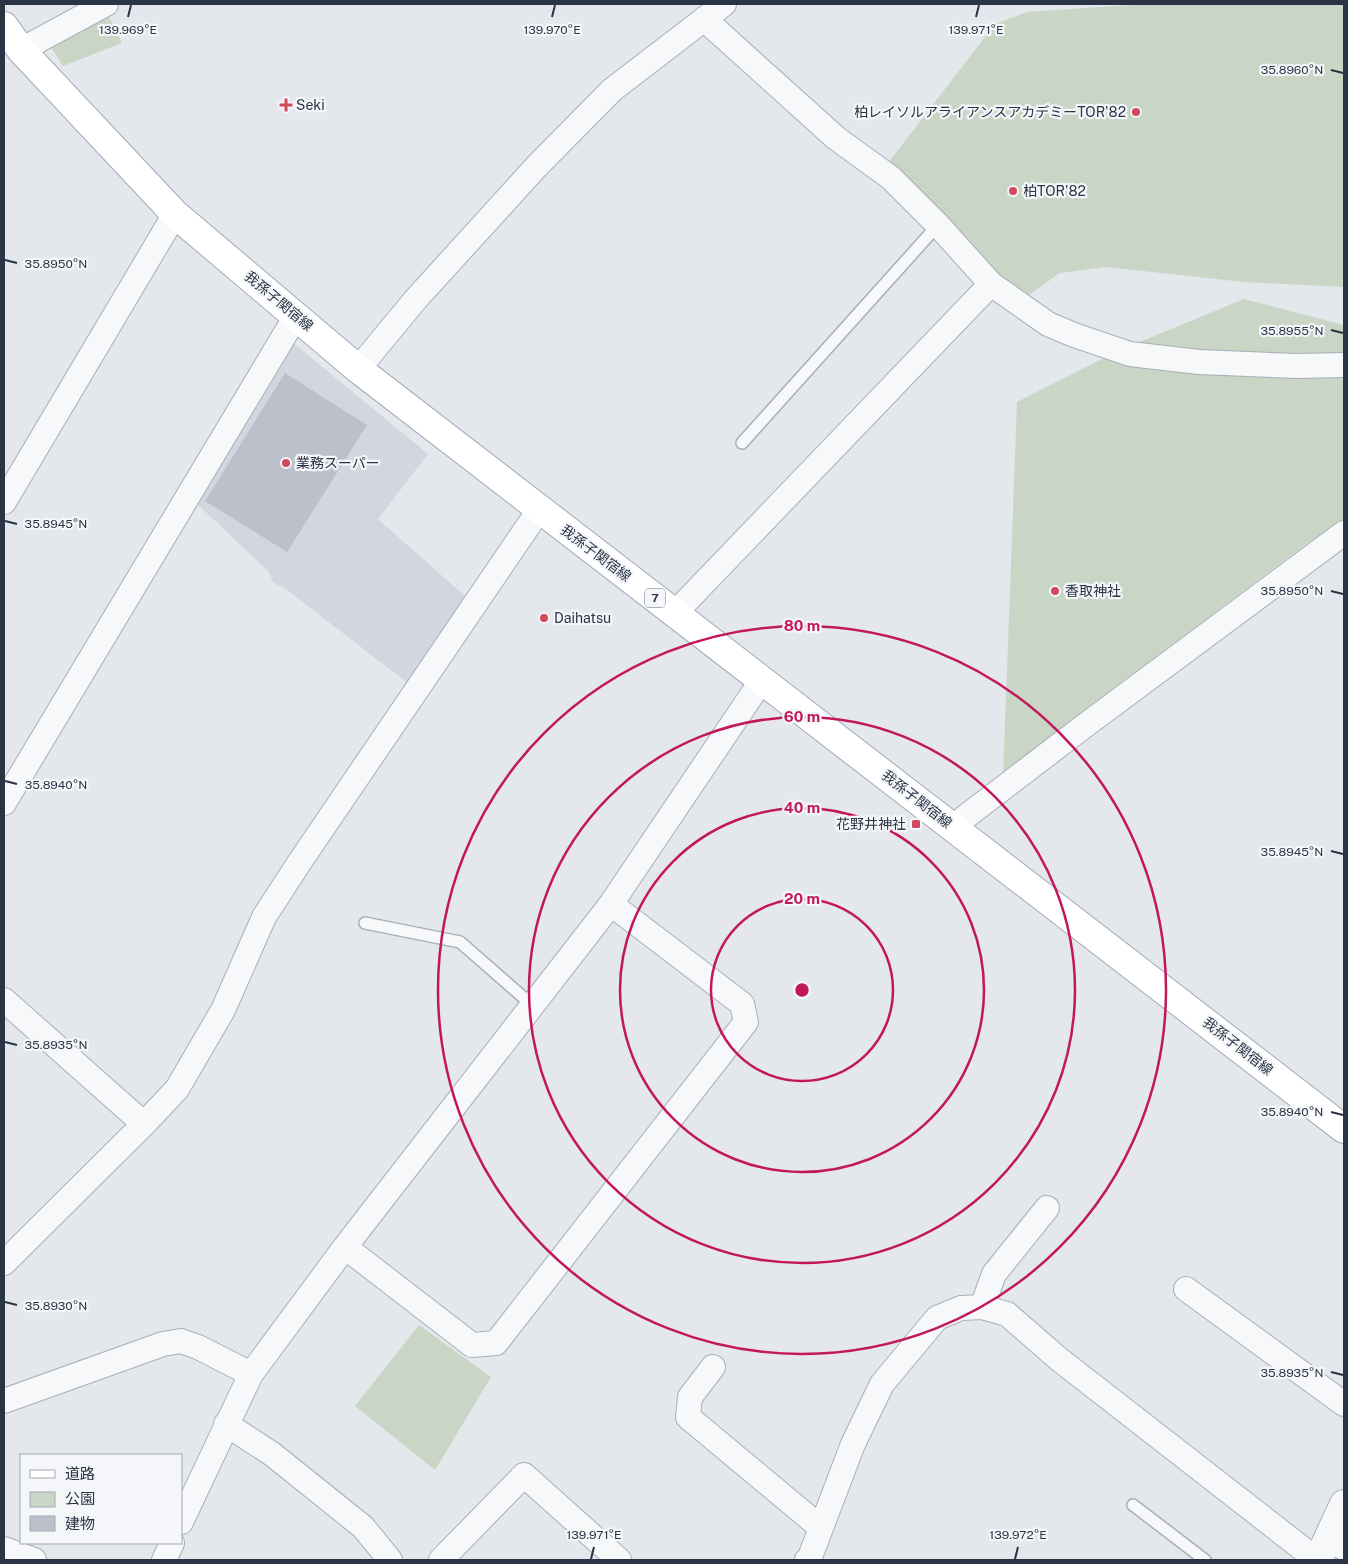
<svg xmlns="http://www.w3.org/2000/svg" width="1348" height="1564" viewBox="0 0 1348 1564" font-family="'Public Sans','Noto Sans JP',sans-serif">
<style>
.built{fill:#d2d6de}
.green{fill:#c9d6c5}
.building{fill:#bbc0ca}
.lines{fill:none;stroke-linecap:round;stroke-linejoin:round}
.service-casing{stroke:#a9aeb7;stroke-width:14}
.minor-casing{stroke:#a9aeb7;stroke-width:26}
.tertiary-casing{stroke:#a9aeb7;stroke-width:30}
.primary-casing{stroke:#a3abb8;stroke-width:30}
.service{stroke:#f7f8fa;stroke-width:11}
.minor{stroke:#f7f8fa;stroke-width:24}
.tertiary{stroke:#f7f8fa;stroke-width:28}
.primary{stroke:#fff;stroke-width:28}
.ticks{fill:none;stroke:#2b3445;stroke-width:2}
.ring{fill:none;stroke:#c2185b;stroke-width:2.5}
.poi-dot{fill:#d1495b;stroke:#f4f6f9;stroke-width:2}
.labels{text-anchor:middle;stroke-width:4.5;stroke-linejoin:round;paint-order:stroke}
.shield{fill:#f4f6f9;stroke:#676e7b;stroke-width:1}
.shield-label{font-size:12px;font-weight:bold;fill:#2b3445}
.poi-label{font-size:14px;fill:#2b3445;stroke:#f4f6f9;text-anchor:start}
.street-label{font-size:14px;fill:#2b3445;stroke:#f4f6f9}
.ticks-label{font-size:12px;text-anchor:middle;fill:#2b3445;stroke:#f4f6f9;stroke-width:4.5;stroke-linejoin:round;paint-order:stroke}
.centre{fill:#c2185b;stroke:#f4f6f9;stroke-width:2.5}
.ring-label{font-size:15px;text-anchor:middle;font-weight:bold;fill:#c2185b;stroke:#f4f6f9;stroke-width:4.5;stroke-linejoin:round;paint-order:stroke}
</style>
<rect width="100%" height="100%" fill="#e4e7ec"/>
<!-- built -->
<path class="built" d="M292,342L428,454L378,519L466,597L409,684L287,590L273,582L269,572L193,500Z"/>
<!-- green -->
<path class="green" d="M1145,4H1344V287L1244,282L1106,267L1060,273L1026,297L998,277L888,163L995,24L1027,12Z
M109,17L122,43L63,66L48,42Z
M1244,299L1344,325V522L1309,542L1107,693L1003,778L1017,402L1120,350Z
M419,1325L491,1377L435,1470L355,1406Z"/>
<!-- building -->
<path class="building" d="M285,373L367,425L287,552L205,501Z"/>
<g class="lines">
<!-- service casing -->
<g class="service-casing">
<path id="service" d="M742,443L938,225
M365,923L460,942L532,1005
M1133,1505L1205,1560"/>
</g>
<!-- minor casing -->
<g class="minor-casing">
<path id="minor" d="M704,19L836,138L891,178L938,225L991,284L1048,324L1074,335L1130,354L1199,362L1297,366L1344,365
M21,50L106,4
M358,369L416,299L536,167L612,90L724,4
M4,502L175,214
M675,613L991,284
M4,803L296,316
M956,829L964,818L1083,727L1344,533
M4,1000L144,1124
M345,1247L472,1345L496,1343L746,1022L742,1004L611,904
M4,1263L144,1124L177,1089L223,1010L264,917L301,860L539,510
M1186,1289L1344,1404
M982,1307L994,1274L1047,1208
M713,1367L690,1397L688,1417L820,1527
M4,1401L163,1344L181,1341L198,1347L251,1374
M226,1424L272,1454L363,1527L390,1560
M181,1522L251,1374L345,1247L611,904L762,680
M1328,1538L1344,1548
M4,1549L34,1560
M164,1560L172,1543
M441,1560L524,1475L619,1560
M807,1560L810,1557L853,1444L882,1384L937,1318L961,1308L982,1307L1007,1314L1060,1360L1317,1560"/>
</g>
<!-- tertiary casing -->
<g class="tertiary-casing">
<path id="tertiary" d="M1318,1560L1344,1504"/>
</g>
<!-- primary casing -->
<g class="primary-casing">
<path id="primary" d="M4,26L21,50L175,214L358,369L1344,1129"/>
</g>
<!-- service -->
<use href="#service" class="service"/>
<!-- minor -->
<use href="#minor" class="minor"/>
<!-- tertiary -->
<use href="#tertiary" class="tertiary"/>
<!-- primary -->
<use href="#primary" class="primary"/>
</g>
<!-- ticks -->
<path class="ticks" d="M128,17L131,5M552,17L555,5M976,17L979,5M1331,70L1343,73M5,260L17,263M1331,330L1343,333M5,521L17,524M1331,591L1343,594M5,781L17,784M1331,851L1343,854M5,1042L17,1045M1331,1112L1343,1115M5,1302L17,1305M1331,1372L1343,1375M591,1559L594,1547M1015,1559L1018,1547"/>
<!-- distance rings -->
<g class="ring">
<circle cx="802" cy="990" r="91"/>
<circle cx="802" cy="990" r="182"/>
<circle cx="802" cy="990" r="273"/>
<circle cx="802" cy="990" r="364"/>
</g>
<!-- markers -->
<g class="poi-dot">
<path d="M283.5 97.5h5v5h5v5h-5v5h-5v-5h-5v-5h5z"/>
<circle cx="1136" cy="112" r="5"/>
<circle cx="1013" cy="191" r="5"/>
<circle cx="286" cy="463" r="5"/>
<circle cx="1055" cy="591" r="5"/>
<circle cx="544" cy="618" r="5"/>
<rect x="911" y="819" width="10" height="10" rx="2.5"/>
</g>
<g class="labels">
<!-- shield labels -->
<rect class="shield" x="645" y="588.5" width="20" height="19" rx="4"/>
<g class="shield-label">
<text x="655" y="602">7</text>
</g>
<!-- poi labels -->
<g class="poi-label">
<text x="296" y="110">Seki</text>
<text x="1126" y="117" text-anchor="end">柏レイソルアライアンスアカデミーTOR'82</text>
<text x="1023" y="196">柏TOR'82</text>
<text x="296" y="468">業務スーパー</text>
<text x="1065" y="596">香取神社</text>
<text x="554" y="623">Daihatsu</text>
<text x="906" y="829" text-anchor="end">花野井神社</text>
</g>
<!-- street labels -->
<g class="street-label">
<text transform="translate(279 301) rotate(40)" y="5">我孫子関宿線</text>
<text transform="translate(596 553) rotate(37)" y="5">我孫子関宿線</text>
<text transform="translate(917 799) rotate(38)" y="5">我孫子関宿線</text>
<text transform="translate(1238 1046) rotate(38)" y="5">我孫子関宿線</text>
</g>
</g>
<g class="ticks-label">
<text x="128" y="34">139.969°E</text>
<text x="552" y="34">139.970°E</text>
<text x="976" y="34">139.971°E</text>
<text x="1292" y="74">35.8960°N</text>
<text x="56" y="268">35.8950°N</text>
<text x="1292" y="335">35.8955°N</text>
<text x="56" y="528">35.8945°N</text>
<text x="1292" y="595">35.8950°N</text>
<text x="56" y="789">35.8940°N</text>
<text x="1292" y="856">35.8945°N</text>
<text x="56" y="1049">35.8935°N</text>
<text x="1292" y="1116">35.8940°N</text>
<text x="56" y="1310">35.8930°N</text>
<text x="1292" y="1377">35.8935°N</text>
<text x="594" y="1539">139.971°E</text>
<text x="1018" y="1539">139.972°E</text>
</g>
<circle cx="802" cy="990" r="8" class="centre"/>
<g class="ring-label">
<text x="802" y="631">80 m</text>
<text x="802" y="722">60 m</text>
<text x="802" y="813">40 m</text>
<text x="802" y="904">20 m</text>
</g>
<!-- border -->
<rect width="1348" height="1564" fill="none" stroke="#2b3445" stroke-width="10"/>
<!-- legend -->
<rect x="20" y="1454" width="162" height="90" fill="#f4f6f9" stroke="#a4a8b1"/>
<rect x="30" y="1470" width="25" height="8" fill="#ffffff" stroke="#a4a8b1"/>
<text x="65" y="1479" font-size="15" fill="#2b3445">道路</text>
<rect x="30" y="1492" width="25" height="15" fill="#c9d6c5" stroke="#a4a8b1"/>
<text x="65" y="1504" font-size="15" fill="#2b3445">公園</text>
<rect x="30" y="1516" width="25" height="15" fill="#bbc0ca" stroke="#a4a8b1"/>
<text x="65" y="1529" font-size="15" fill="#2b3445">建物</text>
</svg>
